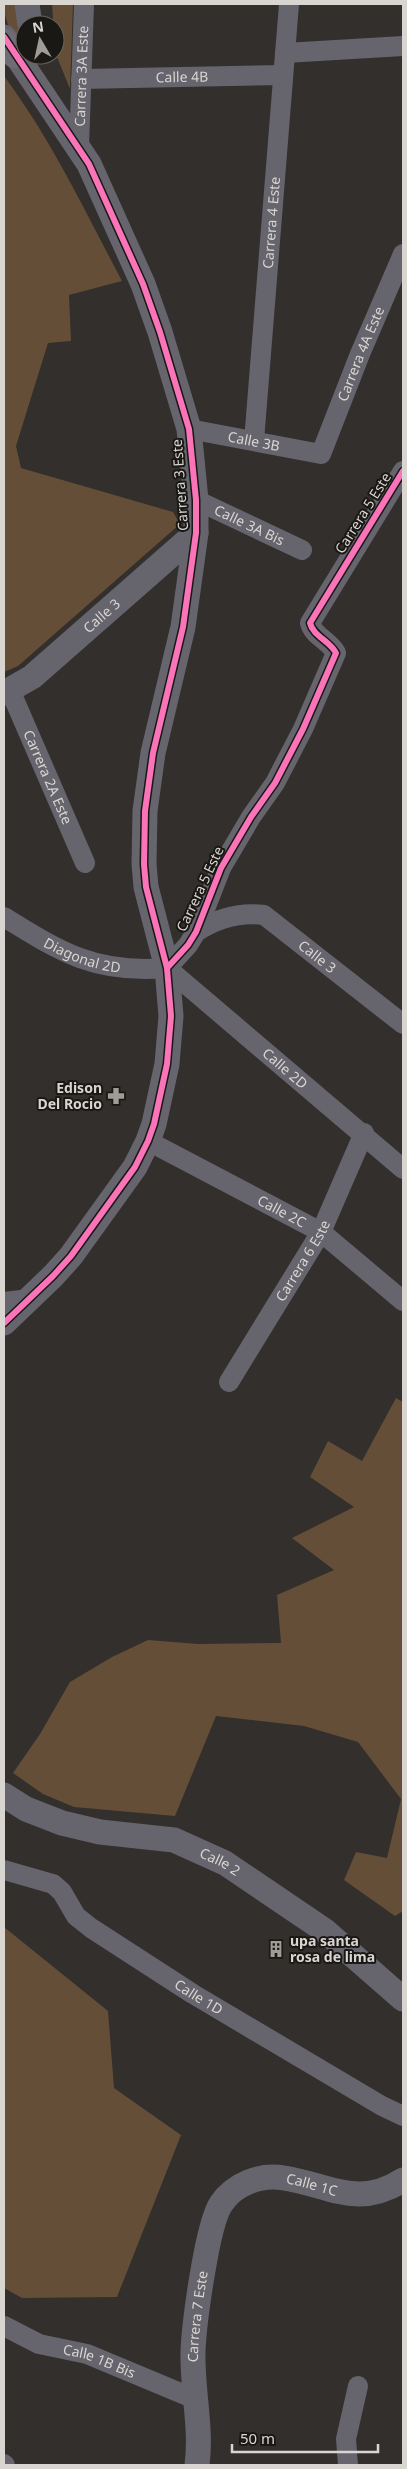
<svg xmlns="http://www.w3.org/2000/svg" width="407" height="2469" viewBox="0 0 407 2469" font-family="'Noto Sans',sans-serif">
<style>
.green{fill:#644e37}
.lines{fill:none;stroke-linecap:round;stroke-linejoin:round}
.minor{stroke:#66646d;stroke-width:20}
.tertiary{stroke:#66646d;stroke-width:25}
.primary{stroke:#6f6c78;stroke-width:28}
.cycleway-casing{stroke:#1a1815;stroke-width:9}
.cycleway{stroke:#fb73b8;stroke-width:6}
.labels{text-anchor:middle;stroke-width:4;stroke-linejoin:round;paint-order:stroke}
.street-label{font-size:14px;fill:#d9d5d1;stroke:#1a1815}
.poi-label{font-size:14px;font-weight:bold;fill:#d9d5d1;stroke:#1a1815;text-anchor:end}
</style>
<rect width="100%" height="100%" fill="#322f2c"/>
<!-- green -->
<path class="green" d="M4,4H17L25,53C14,38 4,23 4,4Z
M52,4H73L70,89L55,52Z
M4,76C51,139 85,211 122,281L69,295L71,341L48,343L16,446L21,468L173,512L180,524L18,666L4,672Z
M396,1398L403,1402V1911L395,1916L344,1880L356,1852L387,1858L401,1799L358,1742L304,1726L216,1716L175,1816L74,1807L43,1794L13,1773L40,1734L70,1682L112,1657L148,1640L198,1644L281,1643L277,1595L334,1570L292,1538L354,1507L310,1477L328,1441L362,1461Z
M4,1927L108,2011L114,2088L181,2135L117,2297L22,2298L4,2288Z"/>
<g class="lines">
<!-- minor -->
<g class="minor">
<path d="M285,53L403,46"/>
<path id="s1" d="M81,79L283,75"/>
<path id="s2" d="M79,147L84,4"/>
<path id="s3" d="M189,429L321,454L360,354L403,254"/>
<path id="s4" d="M254,441L289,4"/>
<path id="s5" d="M196,500L302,550"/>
<path id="s6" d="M10,690L85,863"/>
<path id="s7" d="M4,917C62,953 96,974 167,968"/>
<path id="s8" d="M196,932C216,919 240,912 264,915L403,1024"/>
<path d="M167,968L188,945L196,932L221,868L251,817L275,783L303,729L336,653C330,641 313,636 310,623L403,471"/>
<path id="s9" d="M167,968L403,1169"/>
<path id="s10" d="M148,1141L321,1232L403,1301"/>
<path d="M4,1302L30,1299"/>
<path id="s11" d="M229,1382L321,1232L364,1133"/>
<path id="s12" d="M4,1870L53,1884L62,1892L76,1916L91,1928L193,1994L382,2106L403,2116"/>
<path id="s13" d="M4,2326L39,2344L87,2354L195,2399"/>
<path d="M4,2464L5,2465"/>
<path d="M348,2465L346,2439L358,2386"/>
</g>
<!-- tertiary -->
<g class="tertiary">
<path d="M27,4L30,25"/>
<path d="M4,37L89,164L143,284L160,332L189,429L196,500V533L183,627L153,753L145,811L144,864L146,887L167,968L171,1016L167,1064L154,1124L148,1141L135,1167L71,1256L53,1276L4,1323"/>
<path id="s14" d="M4,693L32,677L196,533"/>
<path id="s15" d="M4,1795L26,1809L62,1823L100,1832L174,1840L225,1863L324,1930L403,1999"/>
<path id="s16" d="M197,2465C202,2428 192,2390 193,2352C194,2324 207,2225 221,2204C234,2184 260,2174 284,2178C330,2185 357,2209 403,2180"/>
</g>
<!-- primary -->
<path class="primary" d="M4,43L15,54"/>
<!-- cycleway casing -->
<g class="cycleway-casing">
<path id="cycleway" d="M4,37L89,164L143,284L160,332L189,429L196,500V533L183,627L153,753L145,811L144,864L146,887L167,968L171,1016L167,1064L154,1124L148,1141L135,1167L71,1256L53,1276L4,1323
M167,968L188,945L196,932L221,868L251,817L275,783L303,729L336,653C330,641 313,636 310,623L403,471"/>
</g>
<!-- cycleway -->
<use href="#cycleway" class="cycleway"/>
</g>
<!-- icons -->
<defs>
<g id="pharmacy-bare" transform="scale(1.35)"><path d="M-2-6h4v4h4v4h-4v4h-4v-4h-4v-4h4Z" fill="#9f9b97" stroke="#1a1815" stroke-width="2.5" paint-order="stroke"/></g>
<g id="building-bare" transform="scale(1.35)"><path d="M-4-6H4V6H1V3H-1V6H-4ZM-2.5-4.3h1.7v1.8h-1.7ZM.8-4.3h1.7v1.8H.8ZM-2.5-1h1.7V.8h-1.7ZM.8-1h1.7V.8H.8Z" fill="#9f9b97" stroke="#1a1815" stroke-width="2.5" paint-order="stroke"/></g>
</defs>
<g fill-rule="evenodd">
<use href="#pharmacy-bare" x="116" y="1096"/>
<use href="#building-bare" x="276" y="1949"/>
</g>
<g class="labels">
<!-- street labels -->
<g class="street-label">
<text dy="5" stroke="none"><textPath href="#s2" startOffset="71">Carrera 3A Este</textPath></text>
<text dy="5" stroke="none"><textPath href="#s1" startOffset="101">Calle 4B</textPath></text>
<text dy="5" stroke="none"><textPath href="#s4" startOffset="219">Carrera 4 Este</textPath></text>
<text dy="5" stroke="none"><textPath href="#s3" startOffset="242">Carrera 4A Este</textPath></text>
<text dy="5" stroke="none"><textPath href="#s3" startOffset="66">Calle 3B</textPath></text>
<text transform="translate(180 485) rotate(-94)" y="5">Carrera 3 Este</text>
<text transform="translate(363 513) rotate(-58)" y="5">Carrera 5 Este</text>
<text dy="5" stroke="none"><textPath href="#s5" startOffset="59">Calle 3A Bis</textPath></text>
<text dy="5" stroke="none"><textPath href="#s14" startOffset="125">Calle 3</textPath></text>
<text dy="5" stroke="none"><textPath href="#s6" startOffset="95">Carrera 2A Este</textPath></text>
<text transform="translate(200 889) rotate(-65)" y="5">Carrera 5 Este</text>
<text dy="5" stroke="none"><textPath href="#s7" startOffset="88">Diagonal 2D</textPath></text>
<text dy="5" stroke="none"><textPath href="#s8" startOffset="139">Calle 3</textPath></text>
<text dy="5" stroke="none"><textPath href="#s9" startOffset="155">Calle 2D</textPath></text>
<text dy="5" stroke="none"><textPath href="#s10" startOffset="151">Calle 2C</textPath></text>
<text dy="5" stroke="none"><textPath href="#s11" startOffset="142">Carrera 6 Este</textPath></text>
<text dy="5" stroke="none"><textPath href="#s15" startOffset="229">Calle 2</textPath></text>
<text dy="5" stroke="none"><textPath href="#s12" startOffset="238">Calle 1D</textPath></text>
<text dy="5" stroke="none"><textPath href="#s16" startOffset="365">Calle 1C</textPath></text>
<text dy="5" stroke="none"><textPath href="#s16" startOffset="149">Carrera 7 Este</textPath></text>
<text dy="5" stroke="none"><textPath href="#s13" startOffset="102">Calle 1B Bis</textPath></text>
</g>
<!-- poi labels -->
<g class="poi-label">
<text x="102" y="1093">Edison<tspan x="102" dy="16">Del Rocio</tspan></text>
<text x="290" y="1946" text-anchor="start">upa santa<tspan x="290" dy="16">rosa de lima</tspan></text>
</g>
</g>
<!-- border -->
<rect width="407" height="2469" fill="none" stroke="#d9d5d1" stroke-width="10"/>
<!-- north arrow -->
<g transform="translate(40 40) rotate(351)"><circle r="24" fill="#1a1815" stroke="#666460"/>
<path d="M0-4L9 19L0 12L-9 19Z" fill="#9f9b97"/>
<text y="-8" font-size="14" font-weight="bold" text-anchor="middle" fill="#d9d5d1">N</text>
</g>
<!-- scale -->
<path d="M232 2444v8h146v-8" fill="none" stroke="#d9d5d1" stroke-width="2.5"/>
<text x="240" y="2444" font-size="15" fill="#d9d5d1" stroke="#1a1815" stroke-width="4" paint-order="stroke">50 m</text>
</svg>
